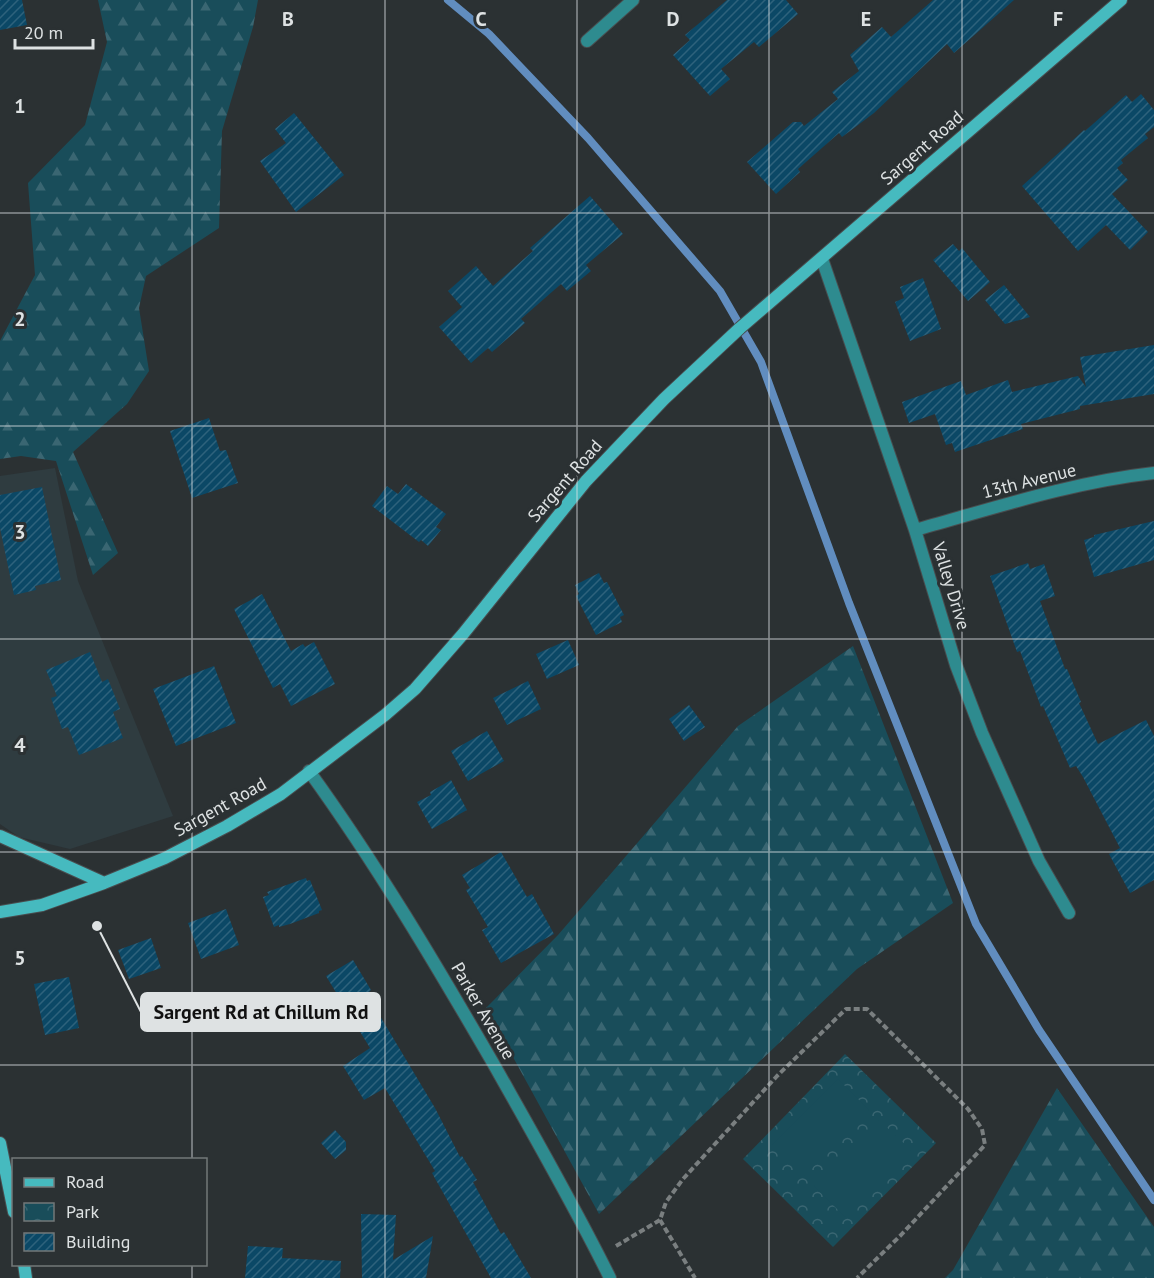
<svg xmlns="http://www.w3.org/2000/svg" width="1154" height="1278" viewBox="0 0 1154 1278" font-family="'PT Sans',sans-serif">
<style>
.built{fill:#2f3c40}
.forest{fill:url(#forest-firs)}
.park{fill:url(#park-crowns)}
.pitch{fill:#194d5a}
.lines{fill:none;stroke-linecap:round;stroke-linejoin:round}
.stream{stroke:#618dbf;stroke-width:8}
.building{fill:url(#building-hatch)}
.minor-casing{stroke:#484d4f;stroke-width:14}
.secondary-casing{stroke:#484d4f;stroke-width:14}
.path{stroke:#7a7f80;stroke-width:4;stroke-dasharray:6 3;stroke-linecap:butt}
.minor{stroke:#2e8b8f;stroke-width:12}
.secondary{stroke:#46babf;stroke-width:12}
.grid{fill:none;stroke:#dee2e3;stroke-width:1.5;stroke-opacity:0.55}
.labels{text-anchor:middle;stroke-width:6;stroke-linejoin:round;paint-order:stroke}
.street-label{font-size:18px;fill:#dee2e3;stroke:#2b3133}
.grid-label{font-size:20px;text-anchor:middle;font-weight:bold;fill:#dee2e3;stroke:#2b3133;stroke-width:6;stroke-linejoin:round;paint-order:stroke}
.leader{fill:none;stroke:#dee2e3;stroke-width:2}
.callout-dot{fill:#dee2e3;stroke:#2b3133;stroke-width:2}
.callout{fill:#dee2e3;stroke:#dee2e3;stroke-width:2}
.callout-label{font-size:20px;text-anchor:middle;font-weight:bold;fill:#111}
</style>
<defs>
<pattern id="forest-firs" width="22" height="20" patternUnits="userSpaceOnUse" patternTransform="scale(1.5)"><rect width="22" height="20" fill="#194d5a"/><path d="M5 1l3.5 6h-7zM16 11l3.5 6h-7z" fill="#3a6672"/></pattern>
<pattern id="park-crowns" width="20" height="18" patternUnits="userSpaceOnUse" patternTransform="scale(1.5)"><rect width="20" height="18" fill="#194d5a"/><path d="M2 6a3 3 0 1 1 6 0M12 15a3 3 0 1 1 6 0" fill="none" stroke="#3a6672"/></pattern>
<pattern id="building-hatch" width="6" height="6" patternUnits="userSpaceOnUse" patternTransform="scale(1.5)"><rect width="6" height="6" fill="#0b4866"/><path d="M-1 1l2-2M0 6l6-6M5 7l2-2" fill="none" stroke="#2e627c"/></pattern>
</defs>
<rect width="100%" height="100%" fill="#2b3133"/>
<!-- built -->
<path class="built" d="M55,468L78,581L173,816L70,849L19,837L0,824V476Z"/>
<!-- forest -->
<path class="forest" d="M98,0H258L253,27L222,131L219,228L146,276L139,308L149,371L127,404L73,452L118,553L93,575L56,461L21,456L0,459V341L35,275L28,183L85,125L107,42Z
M853,646L953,903L857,969L599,1214L486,1008L558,935L738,726Z
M1057,1088L1154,1227V1278H945L953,1270Z"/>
<!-- park -->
<path class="park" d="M845,1054L936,1143L833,1247L743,1159Z"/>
<!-- pitch -->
<path class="pitch" d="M838,1079L869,1110L804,1176L772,1145Z
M879,1120L911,1150L845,1217L814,1186Z"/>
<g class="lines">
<!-- stream -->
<path class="stream" d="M448,0L489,34L588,138L720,291L761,362L849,603L976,924L1039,1030L1154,1200"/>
</g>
<!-- building -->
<path class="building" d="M0,0H22L27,25L0,30Z
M727,0H786L798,14L759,47L754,42L721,69L730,79L710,96L673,55L690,40L685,35Z
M933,0H1014L954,53L947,44L874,113L842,137L839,133L798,169L800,172L776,194L747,162L793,122H801L804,126L838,99L832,92L859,71L850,55L882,27L891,37Z
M1141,94L1154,110V127L1145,134L1148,138L1121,160L1123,163L1117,168L1128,180L1112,194L1148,232L1130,250L1106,225L1078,251L1022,186L1084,130L1085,131L1126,95L1132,102Z
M294,113L344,175L296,212L260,161L286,143L275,129Z
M590,196L623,234L586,265L591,271L567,291L561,284L521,319L525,323L492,352L488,348L471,363L439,327L462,307L448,291L476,266L493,286L533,251L530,248Z
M953,244L959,251L962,248L990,282L968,301L933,260Z
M923,278L941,329L910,341L895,302L904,298L900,287Z
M1004,285L1030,317L1005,324L985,300Z
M1154,345V394L1080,406V409L1021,424L1023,429L955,452L952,443L946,445L935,414L909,423L902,402L961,381L966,395L1008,380L1012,392L1078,376L1086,387L1080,357Z
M209,418L220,451L226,450L238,483L192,498L170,431Z
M406,484L446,514L436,527L441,530L428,546L421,540L419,542L372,506L387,486L398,494Z
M42,487L61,580L35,586L36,590L14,595L0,528V495Z
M1154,521V560L1094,577L1084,540L1094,537V535Z
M1028,563L1030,569L1044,564L1055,596L1040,601L1065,669H1067L1081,702L1079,703L1098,744L1146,720L1154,736V880L1130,893L1109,854L1120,848L1083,777L1076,766L1070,768L1043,706L1041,707L1020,651L1017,652L990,576Z
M599,573L604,583L607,582L624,615L620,617L622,622L596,635L576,596L579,594L575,585Z
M262,594L291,651L303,644L305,647L314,642L335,684L291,706L280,684L273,688L234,609Z
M568,640L579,665L547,679L536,654Z
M90,652L102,682L108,679L120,709L113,712L123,738L79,755L68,727L62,729L51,698L57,696L46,670Z
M214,666L236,723L176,746L153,689Z
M528,681L541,709L507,725L493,698Z
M689,705L705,727L684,741L669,719Z
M487,731L504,761L468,781L451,751Z
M451,780L467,810L432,829L417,802L431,795L430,792Z
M501,852L527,897L532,894L554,934L501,963L482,930L488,927L466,890L470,888L462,875Z
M306,878L307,881L310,880L322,910L319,911V913L290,924L279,927V925L274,927L263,897L269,895L267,892Z
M226,909L239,945L201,959L188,923Z
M151,938L161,968L129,979L118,950Z
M353,960L371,990L369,992L376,1004L374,1006L435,1108L460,1157L462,1156L477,1180L473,1182L501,1234L504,1232L531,1278H491L432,1173L435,1171L385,1088L364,1100L343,1066L370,1048L326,976Z
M69,977L79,1028L45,1035L34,984Z
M335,1130L346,1142V1150L335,1159L321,1143Z
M361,1214L396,1215L393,1260L433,1236L426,1278H362Z
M248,1246L283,1248L282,1258L341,1261L340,1278H245Z"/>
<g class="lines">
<!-- minor casing -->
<g class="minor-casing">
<path id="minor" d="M587,41L633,0
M822,259L915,530L956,665L982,733L1039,861L1069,913
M915,530C994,508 1073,482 1154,473
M309,771C377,865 435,963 493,1063C533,1134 574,1205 610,1278"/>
</g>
<!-- secondary casing -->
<g class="secondary-casing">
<path id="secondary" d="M0,836L104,883
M0,912L42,905L104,883L165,858L227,826L281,794L385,715L415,689L463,634L586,481L664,399L740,328L1121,0
M0,1143L14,1212
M24,1264L26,1278"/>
</g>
<!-- path -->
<path class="path" d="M660,1220L695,1278
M616,1246L660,1220L666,1202L683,1179L777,1076L846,1009H867L968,1109L982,1129L985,1145L901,1235L857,1278"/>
<!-- minor -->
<use href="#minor" class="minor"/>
<!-- secondary -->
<use href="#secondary" class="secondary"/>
</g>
<!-- grid -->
<path class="grid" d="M192,0V1160M385,0V1278M577,0V1278M769,0V1278M962,0V1278M0,213H1154M0,426H1154M0,639H1154M0,852H1154M0,1065H1154M192,1264V1278"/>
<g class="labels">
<!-- street labels -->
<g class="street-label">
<text transform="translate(922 148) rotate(-41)" y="6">Sargent Road</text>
<text transform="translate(565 481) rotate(-49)" y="6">Sargent Road</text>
<text transform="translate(1029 481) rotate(-14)" y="6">13th Avenue</text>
<text transform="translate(951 586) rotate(73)" y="6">Valley Drive</text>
<text transform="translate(220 807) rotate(-29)" y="6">Sargent Road</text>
<text transform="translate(483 1011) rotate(60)" y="6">Parker Avenue</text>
</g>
</g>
<g class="grid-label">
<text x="288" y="26">B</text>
<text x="481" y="26">C</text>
<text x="673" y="26">D</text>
<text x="866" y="26">E</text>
<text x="1058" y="26">F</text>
<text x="20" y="113">1</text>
<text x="20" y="326">2</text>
<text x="20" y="539">3</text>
<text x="20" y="752">4</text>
<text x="20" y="965">5</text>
</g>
<!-- callouts -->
<path class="leader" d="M97 926L141 1012"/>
<circle class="callout-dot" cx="97" cy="926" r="6"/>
<rect class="callout" x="141" y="993" width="239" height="38" rx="6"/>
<g class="callout-label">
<text x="261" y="1019">Sargent Rd at Chillum Rd</text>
</g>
<!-- legend -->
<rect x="12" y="1158" width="195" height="108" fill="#2b3133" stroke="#737879" stroke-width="1.5"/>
<rect x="24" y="1178" width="30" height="9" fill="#46babf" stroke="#737879" stroke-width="1.5"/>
<text x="66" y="1188" font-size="18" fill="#dee2e3">Road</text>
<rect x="24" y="1203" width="30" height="18" fill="url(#park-crowns)" stroke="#737879" stroke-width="1.5"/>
<text x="66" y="1218" font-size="18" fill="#dee2e3">Park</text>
<rect x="24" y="1233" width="30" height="18" fill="url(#building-hatch)" stroke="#737879" stroke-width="1.5"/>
<text x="66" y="1248" font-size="18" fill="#dee2e3">Building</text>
<!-- scale -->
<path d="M15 39v9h78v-9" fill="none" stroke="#dee2e3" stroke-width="3"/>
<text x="24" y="39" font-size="18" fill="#dee2e3" stroke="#2b3133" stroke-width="4.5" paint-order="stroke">20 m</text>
</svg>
